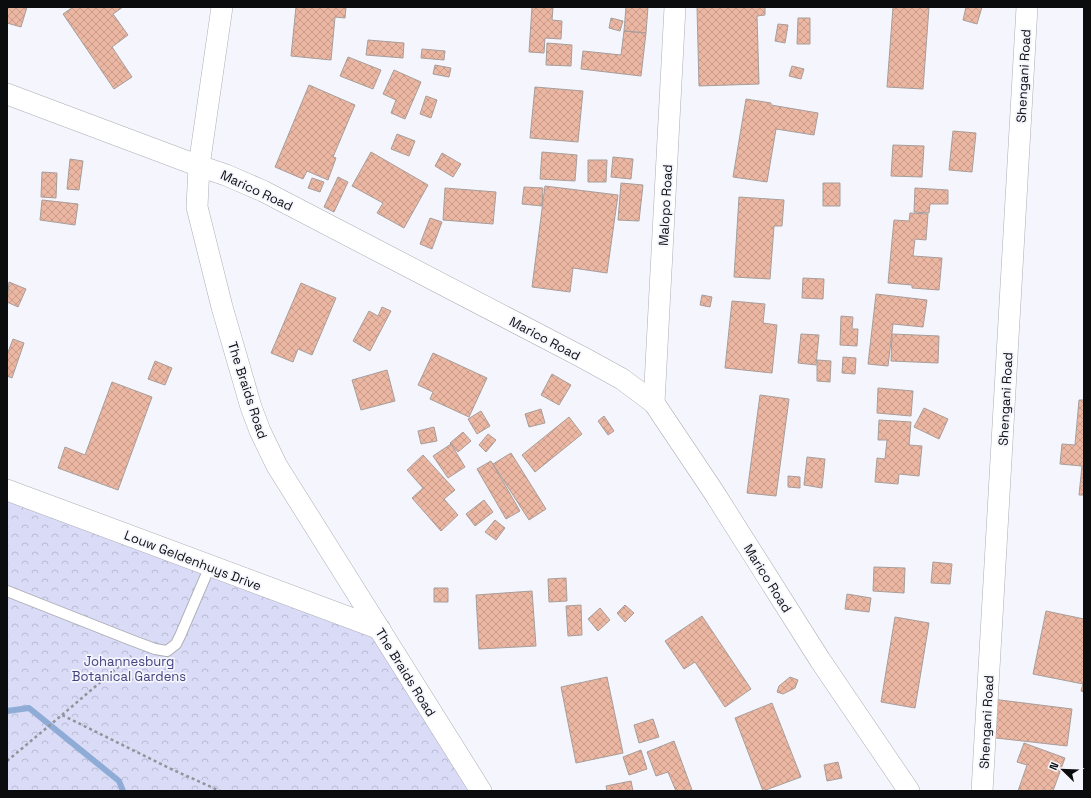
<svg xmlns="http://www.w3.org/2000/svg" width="1091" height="798" viewBox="0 0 1091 798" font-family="'Space Grotesk',sans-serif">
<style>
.forest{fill:url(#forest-crowns)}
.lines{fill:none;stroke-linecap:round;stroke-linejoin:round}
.stream{stroke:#8facd6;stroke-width:6}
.building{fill:url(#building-cross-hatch);stroke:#a79e9b}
.service-casing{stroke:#adaeb6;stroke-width:12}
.minor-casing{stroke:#adaeb6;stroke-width:22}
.path{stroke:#93949a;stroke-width:2.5;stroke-dasharray:3 3;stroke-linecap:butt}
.service{stroke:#fff;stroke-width:10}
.minor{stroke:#fff;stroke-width:21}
.labels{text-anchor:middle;stroke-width:3.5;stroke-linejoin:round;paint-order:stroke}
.street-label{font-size:13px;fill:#0b0c0e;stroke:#f4f5fd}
.park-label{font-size:13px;fill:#43437f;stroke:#f4f5fd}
</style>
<defs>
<pattern id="forest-crowns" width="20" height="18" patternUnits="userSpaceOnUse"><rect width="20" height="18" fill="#d9dbf7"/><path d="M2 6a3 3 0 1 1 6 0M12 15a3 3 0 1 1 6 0" fill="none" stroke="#b9bbd3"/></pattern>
<pattern id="building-cross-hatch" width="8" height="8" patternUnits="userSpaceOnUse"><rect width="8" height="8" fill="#ebb6a2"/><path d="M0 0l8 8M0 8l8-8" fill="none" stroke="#c89b8a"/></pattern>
</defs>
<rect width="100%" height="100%" fill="#f4f5fd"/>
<!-- forest -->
<path class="forest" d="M7,494L375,627L476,791H7Z"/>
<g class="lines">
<!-- stream -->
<path class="stream" d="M7,711L29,708L119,781L123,791"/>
</g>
<!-- building -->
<path class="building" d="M7,7H27L21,27L7,23Z
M73,7H123L113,14L128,35L112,47L132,77L114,89L63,14Z
M296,7H346L345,18L335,17L331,60L291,56Z
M532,7H553L552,20L562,21L561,39L545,38L544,53L529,52Z
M626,7H648L646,33L624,31Z
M697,7H765V15L757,16L759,84L699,86Z
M893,7H929L923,89L887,87Z
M966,7H982L977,24L963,20Z
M611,18L623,21L620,31L609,28Z
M798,18H810V44H797Z
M778,24L788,25L785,43L775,41Z
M624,31L646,33L641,76L581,69L583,51L621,55Z
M368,40L404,43L403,58L366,55Z
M547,43L572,45L571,66L546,65Z
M422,49L445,51L444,60L421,58Z
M348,57L381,70L373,89L340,76Z
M435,65L451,68L449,77L433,74Z
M792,66L804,69L801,79L789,76Z
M394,70L421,82L405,119L391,113L396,100L383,94Z
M309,85L355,105L333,157L336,158L328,180L307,171L303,179L275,167Z
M535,87L583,91L578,142L530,138Z
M426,96L437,100L431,118L420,114Z
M746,99L771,103V105L818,113L814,135L776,129L767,182L733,177Z
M953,131L976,133L972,172L949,170Z
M397,134L415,141L409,156L391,149Z
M893,145L924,146L922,177L891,176Z
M371,152L428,185L404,228L377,213L383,203L352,186Z
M542,152L577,155L575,181L540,179Z
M442,153L461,164L453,177L435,166Z
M613,157L633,159L631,179L611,177Z
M70,159L83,161L79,190L67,189Z
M588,160H607L606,182H588Z
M42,172L57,173L56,198L41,197Z
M338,177L348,182L334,212L324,207Z
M312,178L324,182L320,192L308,188Z
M621,183L643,185L639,221L618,220Z
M823,183H840V206H823Z
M545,186L618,195L607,273L573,268L570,292L532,287Z
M524,187L543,188L542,206L522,204Z
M445,188L496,192L493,224L443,220Z
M915,188L948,190V204H930L929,213L914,212Z
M739,197L784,200L782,226H774L770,279L734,277Z
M42,200L78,204L75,225L40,220Z
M910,213L928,214L926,240L915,239L913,256L942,258L939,290L912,288V285L888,283L894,220L909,221Z
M430,218L442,222L432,249L420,244Z
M803,278L824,279L823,299L802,298Z
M9,282L26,289L18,307L7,302Z
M301,283L336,298L312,355L298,349L293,362L271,353Z
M876,294L927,300L923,327L893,324L888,366L868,364Z
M702,295L712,297L710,307L700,305Z
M732,301L765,304L763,323L777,325L772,373L725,368Z
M382,307L391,311L370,351L353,341L369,311L378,316Z
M841,316L853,317L852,329H858L857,346L840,345Z
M801,334L819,335L816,365L798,363Z
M892,334L939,336L938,363L891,361Z
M13,339L24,343L12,378L7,376V355Z
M433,353L487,378L469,417L430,399L433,392L418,385Z
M843,357L856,358L855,374L842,373Z
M817,360L831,361L830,382L817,381Z
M155,361L172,368L165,385L148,379Z
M387,370L395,401L361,410L352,380Z
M552,374L571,385L559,405L541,395Z
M112,382L152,397L118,490L58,468L65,447L85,455Z
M878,388L913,391L911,416L877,413Z
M760,395L789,399L776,496L747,493Z
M1079,400H1084V495H1079L1082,466L1060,464L1062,444L1075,445Z
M924,408L948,419L939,439L914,427Z
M541,409L545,423L529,427L525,414Z
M481,411L490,426L477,434L468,419Z
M604,416L614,431L608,435L598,421Z
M569,417L582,434L535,472L522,455Z
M879,420L911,422L909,445L922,446L919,476L899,474L898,484L875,482L877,458L885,459L887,440H878Z
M434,427L437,441L421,444L418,431Z
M463,432L471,441L458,452L450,443Z
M488,434L496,440L486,452L479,445Z
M451,444L465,467L448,478L433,456Z
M511,453L546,509L529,520L493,464Z
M423,455L455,490L444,499L458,515L441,531L412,498L423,488L407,470Z
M807,457L825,459L822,488L804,485Z
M491,461L520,511L506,519L477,469Z
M788,476L800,477V488L788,487Z
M484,500L493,512L475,526L466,514Z
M495,520L505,528L496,540L485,532Z
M933,562L952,564L950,584L931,583Z
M874,567L905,568L904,593L873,591Z
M566,578L567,601L549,602L548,579Z
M434,588H448V602H434Z
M532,591L536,646L479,649L476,595Z
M847,594L871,598L869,612L845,609Z
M581,605L582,635L568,636L566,606Z
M625,605L634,613L625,622L617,613Z
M600,608L610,620L598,631L588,619Z
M1046,611L1084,619V692L1081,691L1083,684L1033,674Z
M702,616L751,689L725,707L695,662L684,669L665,641Z
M895,617L929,623L915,708L881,702Z
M607,677L623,753L576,763L561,687Z
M790,677L798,680L795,688L783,694L777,692L779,686Z
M992,699L1072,709L1067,746L987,737Z
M772,703L801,777L763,791L735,718Z
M653,719L659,737L639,743L634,725Z
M674,741L692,790L691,791H676L668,772L656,776L647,752Z
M1024,743L1065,758L1053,791H1018L1027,765L1017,762Z
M641,750L647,769L629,775L623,757Z
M838,762L842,778L827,781L824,765Z
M631,781L633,791H607L606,786Z"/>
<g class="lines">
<!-- service casing -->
<g class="service-casing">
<path id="service" d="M7,591L131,640L155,649L167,651L176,644L180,636L210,566"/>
</g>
<!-- minor casing -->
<g class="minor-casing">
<path id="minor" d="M222,7L199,166L197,207L222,307L251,407L260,431L277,466L481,791
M7,94L199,166L226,175L263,191L582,357L622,379L654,403L713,491L820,660L909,791
M654,403L675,7
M7,490L380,629
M982,791L1027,7"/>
</g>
<!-- path -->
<path class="path" d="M62,715L131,656
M7,761L62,715L169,768L220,791"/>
<!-- service -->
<use href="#service" class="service"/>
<!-- minor -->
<use href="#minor" class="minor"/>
</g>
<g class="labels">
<!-- street labels -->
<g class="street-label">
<text transform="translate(1023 76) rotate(-87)" y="5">Shengani Road</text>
<text transform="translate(257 190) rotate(25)" y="5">Marico Road</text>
<text transform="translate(665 205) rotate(-87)" y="5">Malopo Road</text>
<text transform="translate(545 338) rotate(28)" y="5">Marico Road</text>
<text transform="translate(248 390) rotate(72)" y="5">The Braids Road</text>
<text transform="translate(1005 399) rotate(-87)" y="5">Shengani Road</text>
<text transform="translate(193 560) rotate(21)" y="5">Louw Geldenhuys Drive</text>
<text transform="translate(768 578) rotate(58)" y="5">Marico Road</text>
<text transform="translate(406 672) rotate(58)" y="5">The Braids Road</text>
<text transform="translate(986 722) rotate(-87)" y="5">Shengani Road</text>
</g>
<!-- park labels -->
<g class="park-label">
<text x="129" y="666">Johannesburg<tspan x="129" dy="15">Botanical Gardens</tspan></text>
</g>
</g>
<!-- border -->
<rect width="1091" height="798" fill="none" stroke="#0b0c0e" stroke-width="16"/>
<!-- north arrow -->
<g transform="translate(1063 770) rotate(293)" stroke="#f4f5fd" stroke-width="3" paint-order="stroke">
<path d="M0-3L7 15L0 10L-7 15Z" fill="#0b0c0e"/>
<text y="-6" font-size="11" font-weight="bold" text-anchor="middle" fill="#0b0c0e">N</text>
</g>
</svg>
